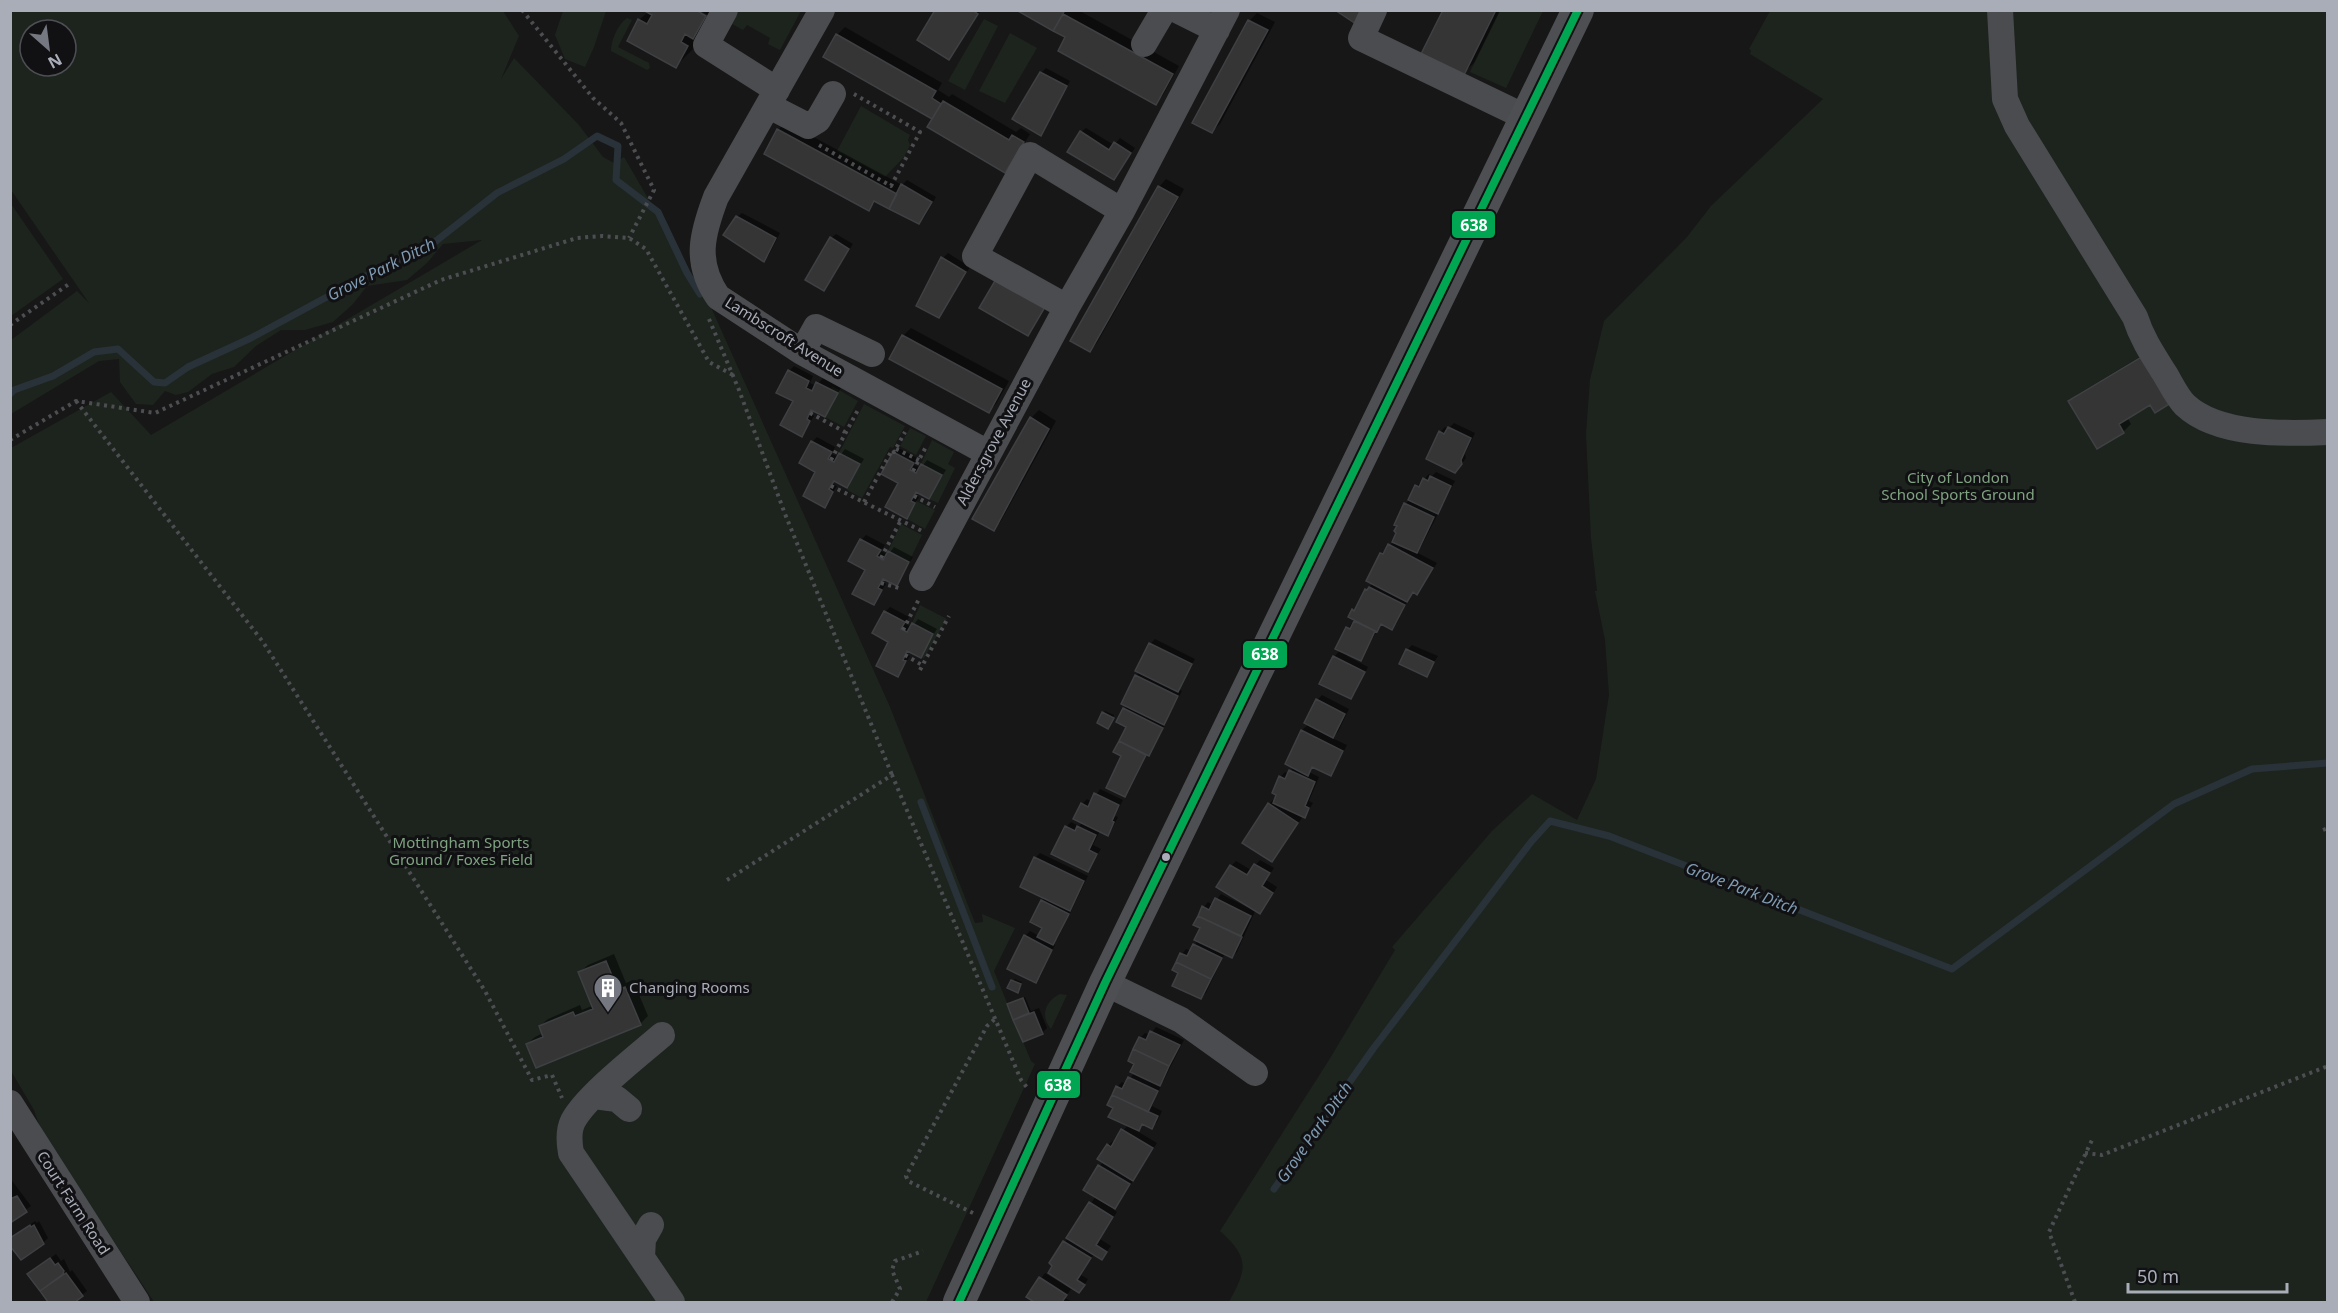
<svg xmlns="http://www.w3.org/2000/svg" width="2338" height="1313" viewBox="0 0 2338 1313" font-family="'Noto Sans',sans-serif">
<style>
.green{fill:#1d241e;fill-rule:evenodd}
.shadow{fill:#0007}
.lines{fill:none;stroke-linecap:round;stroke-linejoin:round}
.stream{stroke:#2a3239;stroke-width:7}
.building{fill:#353536;stroke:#3f4043;stroke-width:1.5}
.path{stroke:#4d4e52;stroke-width:4;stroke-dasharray:3 4.5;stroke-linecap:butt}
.minor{stroke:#4b4c50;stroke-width:26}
.major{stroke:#4d4f52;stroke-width:32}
.bus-1-casing{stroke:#111113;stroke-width:12}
.bus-1{stroke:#00a651;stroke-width:8}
.bus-dot{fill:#a8adb8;stroke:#111113;stroke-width:2}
.labels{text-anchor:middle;stroke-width:6;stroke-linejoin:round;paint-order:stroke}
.street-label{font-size:15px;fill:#a8adb8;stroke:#111113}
.park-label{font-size:15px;fill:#7fa381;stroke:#111113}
.poi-label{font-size:15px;fill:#a8adb8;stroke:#111113;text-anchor:start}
.water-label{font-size:16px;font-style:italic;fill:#7f9bb3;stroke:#111113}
.line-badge{stroke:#111113;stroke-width:2}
.badge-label{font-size:16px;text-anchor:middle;font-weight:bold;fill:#fff}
</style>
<rect width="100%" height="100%" fill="#171717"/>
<!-- green -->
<path class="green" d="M11,11H503L519,36L501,79L514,58L579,125L603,157L614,163L624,157L710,305L890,707L975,923L983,922L982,914L1015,928L994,971L1031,1061L1035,1064L926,1302H154L42,1133L34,1110L11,1071V448L111,392L151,435L482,240L443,244L427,263L407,280L367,286L353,304L333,322L305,330H281L256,346L234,367L212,374L188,392L176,395L165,391L153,405L136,404L120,382L119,359L99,361L11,414V340L77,291L89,303L11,190ZM30,30H66V66H30Z
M563,11H606L594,47L585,67L565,59L555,35Z
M739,11H801L780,50L768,44L770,38L747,25L743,30L732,24Z
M1500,11H1543L1506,88L1470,72Z
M1770,11H2327V1302H1229C1247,1269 1250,1258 1220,1231L1329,1060L1395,950L1392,947L1492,831L1532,794L1577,820L1596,779L1609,695L1605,640L1595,591H1597L1591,538L1586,434L1590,380L1604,321L1687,237L1711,206L1823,99L1750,54L1751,50L1749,49Z
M627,18L632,20L618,47L649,63L650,68L647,70L611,51C611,40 618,24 627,18Z
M984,19L998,26L965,90L948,81Z
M1010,33L1037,48L1005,103L979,91Z
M861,106L910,135L908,140L910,145L904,157L885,177L837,151Z
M11,204L63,279L11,316H10Z
M832,386L858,401L844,427L825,417L838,393L831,389Z
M864,404L905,426L893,448L890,447L862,498L847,490L860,464L839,453Z
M910,428L926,436L916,455L900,446Z
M932,440L954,452L948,464L955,468L938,503L929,499L942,475L921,464Z
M916,501L935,510L925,529L907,519Z
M901,524L922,535L909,562L888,551Z
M920,605L947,619L924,658H921L933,634L912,623Z
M1060,994L1067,995L1051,1029C1040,1016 1045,1001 1060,994Z"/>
<!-- shadow -->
<path class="shadow" d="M693,10L710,20L712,17L699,10H719L704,38L676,66L639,20L648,12Z
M937,10H981L956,50L949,58Z
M1019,10H1078L1179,66L1163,95L1156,103L1067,37Z
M1445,10H1500L1474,63L1463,73Z
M1257,13L1275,22L1220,124L1212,131L1194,122L1250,20Z
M845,27L942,83L938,90L949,97L952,94L1016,132L1021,128L1030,134L1012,164L1005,171L935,118L837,35Z
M1046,68L1070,81L1045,129L1040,134L1041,73Z
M786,122L902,185L907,180L936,197L924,218L919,222L876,201L868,209L766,153L779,129Z
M1086,128L1114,145L1120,138L1135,148L1114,179L1081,132Z
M1166,179L1184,189L1097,343L1090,350L1159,187Z
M742,213L780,233L769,255L764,260L737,217Z
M836,234L853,244L824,289L831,238Z
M948,253L970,267L939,316L918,305L943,258Z
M911,328L1009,381L996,404L989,411L891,358L903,336Z
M2151,350V403L2127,417L2131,424L2123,432L2098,447L2070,401L2078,394Z
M794,366L813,376L810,383L816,386L823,378L841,388L825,415L813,409L811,413L814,416L802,435L789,371Z
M1039,410L1056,421L1001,521L994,529L1031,418Z
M1454,423L1475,433L1465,454L1466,458L1460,466L1440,432L1445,427L1448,429Z
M817,437L835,447L832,454L839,457L845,449L864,459L847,486L835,480L833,484L837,486L824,506L812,442Z
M899,448L917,458L914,465L921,468L927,460L946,470L929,497L917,491L915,495L919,497L906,517L894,453Z
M1436,472L1455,481L1421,547L1416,552L1437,563L1421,588L1416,593L1414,592L1409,598L1397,623L1392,628L1382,623L1360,659L1348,653L1347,656L1368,667L1355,693L1350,697L1334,657L1358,630L1349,627L1352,623L1354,624L1356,620L1350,617L1366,590L1373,583L1381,554L1395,540L1405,504L1411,499L1417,486L1429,474L1432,476Z
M866,535L885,545L881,551L888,555L894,547L913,557L896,584L884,578L882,582L886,584L873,603L861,540Z
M890,607L909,617L905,624L912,627L918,619L937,629L920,656L909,650L906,654L910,656L897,675L885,612Z
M1155,639L1195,659L1178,689L1182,691L1165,722L1166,723L1153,749L1147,754L1129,791L1125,795L1123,755L1115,752L1128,727L1124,709L1128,705L1136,676L1140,671L1150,644Z
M1412,645L1438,656L1426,675L1407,650Z
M1322,695L1349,709L1338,732L1332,738L1347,745L1335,769L1330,774L1314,766L1309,772L1319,777L1309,801L1313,803L1305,816L1297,814L1302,818L1272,860L1269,804L1274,799L1275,800L1280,777L1285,772L1288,774L1294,767L1287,763L1302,730L1309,724L1317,700Z
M1105,711L1114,715L1110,725L1103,713Z
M1100,789L1123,800L1115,816L1118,817L1112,829L1107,834L1100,831L1093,845L1101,849L1087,871L1066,827L1071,822L1079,826L1083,822L1082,804L1087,799L1092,802Z
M1040,853L1088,876L1058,938L1053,943L1055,945L1040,977L1035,982L1025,936L1030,931L1039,936L1044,927L1042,901L1045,897L1035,858Z
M1260,860L1274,868L1266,880L1277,887L1265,907L1260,912L1256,909L1237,952L1232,957L1225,953L1206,993L1201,998L1180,973L1182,954L1186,949L1191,951L1198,940L1202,928L1195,924L1204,907L1208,902L1213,905L1221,894L1251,909L1252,907L1231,866L1236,861L1251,870Z
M614,954L626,983L633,980L648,1016L640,1024L527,1044L535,1037L543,1033L540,1026L548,1019L580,1005L582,1010L594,1005L580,972L588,965Z
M1015,979L1022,982L1019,989L1012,981Z
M1025,997L1031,1011L1039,1008L1047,1028L1042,1033L1023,1041L1009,1004Z
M1156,1027L1184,1040L1164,1080L1159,1085L1161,1086L1152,1106L1162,1111L1157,1122L1152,1127L1144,1123L1137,1131L1157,1143L1119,1203L1113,1209L1117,1212L1100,1239L1111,1246L1102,1258L1094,1254L1081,1275L1088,1279L1084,1286L1051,1263L1096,1196L1099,1166L1104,1162L1108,1145L1113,1141L1114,1142L1128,1125L1115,1107L1117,1087L1122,1082L1126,1084L1134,1073L1136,1063L1130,1060L1140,1038L1145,1033L1150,1035Z
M10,1178L31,1206L10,1221Z
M35,1221L37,1223L39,1221L48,1238L43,1243L10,1239Z
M56,1254L61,1261L64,1259L70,1272L72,1270L87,1291L73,1302H50L29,1274Z
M1045,1273L1071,1289L1065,1298L1073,1302H1033L1034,1301L1028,1297Z"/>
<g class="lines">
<!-- stream -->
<path class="stream" d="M10,394L14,390L53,376L94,352L118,349L154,382L165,383L188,367L251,338L375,271L436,241L497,193L564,159L597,136L618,146L616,180L658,212L687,273L700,294
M921,802L992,987
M1274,1189L1373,1049L1531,842L1550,821L1609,836L1952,969L2174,804L2252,769L2328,763"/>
</g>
<!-- building -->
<path class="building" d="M696,10L706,16L693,39L685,34L681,42L688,46L676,68L627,41L638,19L647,24L652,15L643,10Z
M935,10H972L978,14L949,60L917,40Z
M1016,10H1065L1053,31Z
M1335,10H1363L1356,24Z
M1443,10H1496L1464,75L1421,54Z
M1063,14L1173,74L1156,105L1058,51L1065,37L1053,31Z
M1248,20L1268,30L1212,133L1192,123Z
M836,34L936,91L932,98L941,104L932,119L823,57Z
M1040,72L1067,86L1041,136L1012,119Z
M943,101L1009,140L1012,135L1024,142L1005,173L927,127Z
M777,129L897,194L889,209L874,201L869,211L764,154Z
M1080,131L1109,150L1114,142L1131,153L1114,180L1067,152Z
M901,184L932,202L919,224L889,209Z
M1158,186L1178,197L1090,352L1070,341Z
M736,216L776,238L764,262L723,235Z
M830,237L849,249L824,291L805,280Z
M941,257L966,272L939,318L916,306Z
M996,279L1045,307L1028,336L979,308Z
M902,335L1002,389L989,413L889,359Z
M2143,356L2171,403L2155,413L2150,405L2119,424L2124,433L2097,449L2068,401Z
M788,370L809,381L806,388L812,391L816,382L838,393L825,417L811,410L807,419L810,421L802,437L780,425L793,401L776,393Z
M1030,417L1049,429L994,531L972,519Z
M1448,427L1471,438L1461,460L1462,464L1455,473L1426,459L1439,431L1444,434Z
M811,441L832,452L828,459L834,462L839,453L860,464L847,488L834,481L829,489L833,492L825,508L803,496L815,472L799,463Z
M893,452L914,463L910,470L916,473L921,464L942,475L929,499L916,492L911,501L915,503L907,519L885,507L898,483L881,474Z
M1430,476L1451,486L1438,514L1408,500L1415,485L1419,487L1423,478L1428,481Z
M1404,503L1434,517L1417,553L1392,542L1396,533L1394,531L1397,526L1394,525Z
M860,539L881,550L877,556L883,560L888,551L909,562L897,586L883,579L878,588L882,590L874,605L852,594L865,570L848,561Z
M1388,544L1433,568L1417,595L1413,592L1407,602L1366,581L1380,553L1383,554Z
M1369,587L1405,605L1392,630L1381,624L1377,632L1348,617L1352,609L1354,611L1365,589L1367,590Z
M884,611L905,622L901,629L907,632L912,623L933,634L921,658L907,651L903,660L906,661L898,677L876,666L888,642L872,633Z
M1354,621L1375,631L1361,661L1335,649L1346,627L1350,629Z
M1149,643L1192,664L1178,692L1135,671Z
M1406,649L1434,662L1427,677L1399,664Z
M1333,656L1365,672L1351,699L1319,684Z
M1135,675L1178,696L1164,725L1121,704Z
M1316,699L1345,714L1333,738L1304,723Z
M1123,708L1163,728L1149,756L1119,741L1126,727L1116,722Z
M1102,712L1114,718L1108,729L1097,723Z
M1301,730L1343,751L1331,776L1312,767L1308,776L1285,764Z
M1119,741L1146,755L1125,797L1106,788L1121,756L1113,752Z
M1289,770L1315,782L1305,806L1309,808L1305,818L1273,803L1276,795L1272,793L1279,776L1285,779Z
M1094,793L1119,805L1112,821L1114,822L1108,836L1073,819L1081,803L1088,807Z
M1268,803L1298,823L1272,862L1242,843Z
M1065,826L1075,831L1077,826L1096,835L1089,850L1097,854L1088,872L1051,854Z
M1034,857L1084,881L1070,911L1020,887Z
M1254,864L1270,873L1262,886L1273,893L1260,914L1216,887L1230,865L1247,875Z
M1215,898L1251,916L1241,936L1198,916L1202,906L1209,910Z
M1041,900L1069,914L1053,945L1037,937L1042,928L1030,922Z
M1198,916L1242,937L1232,958L1194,940L1200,928L1193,925Z
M1024,935L1052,950L1036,983L1007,969Z
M1193,944L1222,958L1211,979L1176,962L1180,953L1187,956Z
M606,961L618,990L625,987L641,1025L536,1068L526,1044L543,1037L539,1026L573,1012L575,1016L593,1009L578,972Z
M1176,962L1211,979L1201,999L1172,986L1178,973L1172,970Z
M1011,980L1021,984L1018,993L1007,988Z
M1023,998L1029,1013L1013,1020L1007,1004Z
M1034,1012L1043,1034L1023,1042L1013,1020Z
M1150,1031L1180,1045L1169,1066L1133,1049L1139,1037L1146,1040Z
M1133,1049L1169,1066L1160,1086L1130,1072L1134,1064L1128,1061Z
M1128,1077L1158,1091L1148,1112L1112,1095L1116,1086L1122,1089Z
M1112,1095L1158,1116L1152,1129L1142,1124L1139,1131L1108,1117L1113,1108L1107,1105Z
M1121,1129L1153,1148L1133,1181L1097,1159L1107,1144L1111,1147Z
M1098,1165L1130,1184L1115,1209L1083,1190Z
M17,1196L27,1212L10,1223V1199Z
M1089,1202L1113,1217L1096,1245L1107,1252L1102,1260L1066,1238Z
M30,1225L31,1227L34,1225L44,1244L21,1260L10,1246V1238Z
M1063,1241L1091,1258L1077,1280L1085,1285L1079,1293L1048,1273L1052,1266L1049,1263Z
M50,1258L55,1265L58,1263L64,1271L63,1274L40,1291L27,1274Z
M66,1273L83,1296L75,1302H48L40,1291Z
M1039,1277L1067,1295L1062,1302H1034L1026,1297Z"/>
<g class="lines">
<!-- path -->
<path class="path" d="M522,10L593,98L621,123L654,190L629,238
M819,145L891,186L920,132L854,94
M709,319L739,390L785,514L892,775
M10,325L69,284
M76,401L263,642L485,991L532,1080L552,1075L562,1098
M810,413L845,432
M10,440L76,401L155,413L441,280L577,238L602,236L629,238L646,249L709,362L733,375
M896,449L919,460
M831,460L859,408
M913,471L927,445
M831,486L922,531
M914,496L935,507
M864,502L892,450L894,452L905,432
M881,558L901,520
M881,583L899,588
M903,630L919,599
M905,655L922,665
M920,670L949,616
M2323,830L2328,828
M727,880L892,775L1021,1080L1029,1090
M2085,1153L2102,1155L2328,1066
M973,1213L908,1181L906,1176L987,1026L995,1019
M892,1302L900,1289L892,1270L895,1261L923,1251
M2075,1302L2049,1232L2092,1140"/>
<!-- minor -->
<path class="minor" d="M725,10L706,45L777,90
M822,10L716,197C702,234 694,262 718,297L802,352L988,453
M1177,10L1217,30
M1374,10L1361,38L1525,117
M2000,10L2005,99L2017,126L2135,317C2142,339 2153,355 2165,374C2171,384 2177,397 2185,405C2218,436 2285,434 2328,432
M1144,44L1164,10
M769,106L808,126L818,120L833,94
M1067,307L975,256L1030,155L1122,211
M802,352L816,327L872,354
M922,578L1067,307L1122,211L1227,10
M1105,983L1181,1020L1255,1073
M662,1035C639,1055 586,1096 573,1121C568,1131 569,1142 571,1153L672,1302
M594,1096L617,1099L629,1109
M10,1103L137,1302
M642,1257L643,1239L651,1225"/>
<!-- major -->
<path class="major" d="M959,1302L1105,983L1578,10"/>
<!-- bus-1 casing -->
<g class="bus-1-casing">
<path id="bus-1" d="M959,1302L1105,983L1578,10"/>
</g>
<!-- bus-1 -->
<use href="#bus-1" class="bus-1"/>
</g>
<!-- icons -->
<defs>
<g id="building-pin" transform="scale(1.5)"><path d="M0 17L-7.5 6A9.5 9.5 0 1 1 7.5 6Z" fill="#757880" stroke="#111113"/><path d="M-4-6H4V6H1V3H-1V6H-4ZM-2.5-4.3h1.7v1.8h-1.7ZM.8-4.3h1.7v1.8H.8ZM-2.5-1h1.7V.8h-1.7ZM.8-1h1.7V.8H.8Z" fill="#fff"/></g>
</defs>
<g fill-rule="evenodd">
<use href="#building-pin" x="608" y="988"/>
</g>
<!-- markers -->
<circle class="bus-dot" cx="1166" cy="857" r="5"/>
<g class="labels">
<!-- street labels -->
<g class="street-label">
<text transform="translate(784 337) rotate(32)" y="5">Lambscroft Avenue</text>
<text transform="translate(994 442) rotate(-62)" y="5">Aldersgrove Avenue</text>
<text transform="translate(73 1203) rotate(57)" y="5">Court Farm Road</text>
</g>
<!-- park labels -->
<g class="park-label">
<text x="1958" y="483">City of London<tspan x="1958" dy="17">School Sports Ground</tspan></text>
<text x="461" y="848">Mottingham Sports<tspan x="461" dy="17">Ground / Foxes Field</tspan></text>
</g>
<!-- poi labels -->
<g class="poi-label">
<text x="629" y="993">Changing Rooms</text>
</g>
<!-- water labels -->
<g class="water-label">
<text transform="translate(381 269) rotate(-27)" y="6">Grove Park Ditch</text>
<text transform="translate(1742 888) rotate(21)" y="6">Grove Park Ditch</text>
<text transform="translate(1314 1132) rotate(-55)" y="6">Grove Park Ditch</text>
</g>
</g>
<g class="line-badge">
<rect x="1451" y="210" width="45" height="29" rx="6" fill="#00a651"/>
<rect x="1242" y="640" width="46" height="29" rx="6" fill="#00a651"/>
<rect x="1036" y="1070" width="45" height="29" rx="6" fill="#00a651"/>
</g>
<g class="badge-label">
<text x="1474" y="231">638</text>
<text x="1265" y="660">638</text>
<text x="1058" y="1091">638</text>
</g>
<!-- border -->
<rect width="2338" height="1313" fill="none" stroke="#a8adb8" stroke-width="24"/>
<!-- north arrow -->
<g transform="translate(48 48) rotate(152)"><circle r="28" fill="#111113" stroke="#4d4f55" stroke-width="1.5"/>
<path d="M0-4.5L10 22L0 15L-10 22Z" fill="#757880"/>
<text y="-9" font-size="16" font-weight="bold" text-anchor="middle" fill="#a8adb8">N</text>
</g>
<!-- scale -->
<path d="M2128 1283v9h159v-9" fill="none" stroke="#a8adb8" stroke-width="3"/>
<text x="2137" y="1283" font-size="18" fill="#a8adb8" stroke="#111113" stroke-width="4.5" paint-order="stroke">50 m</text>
</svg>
